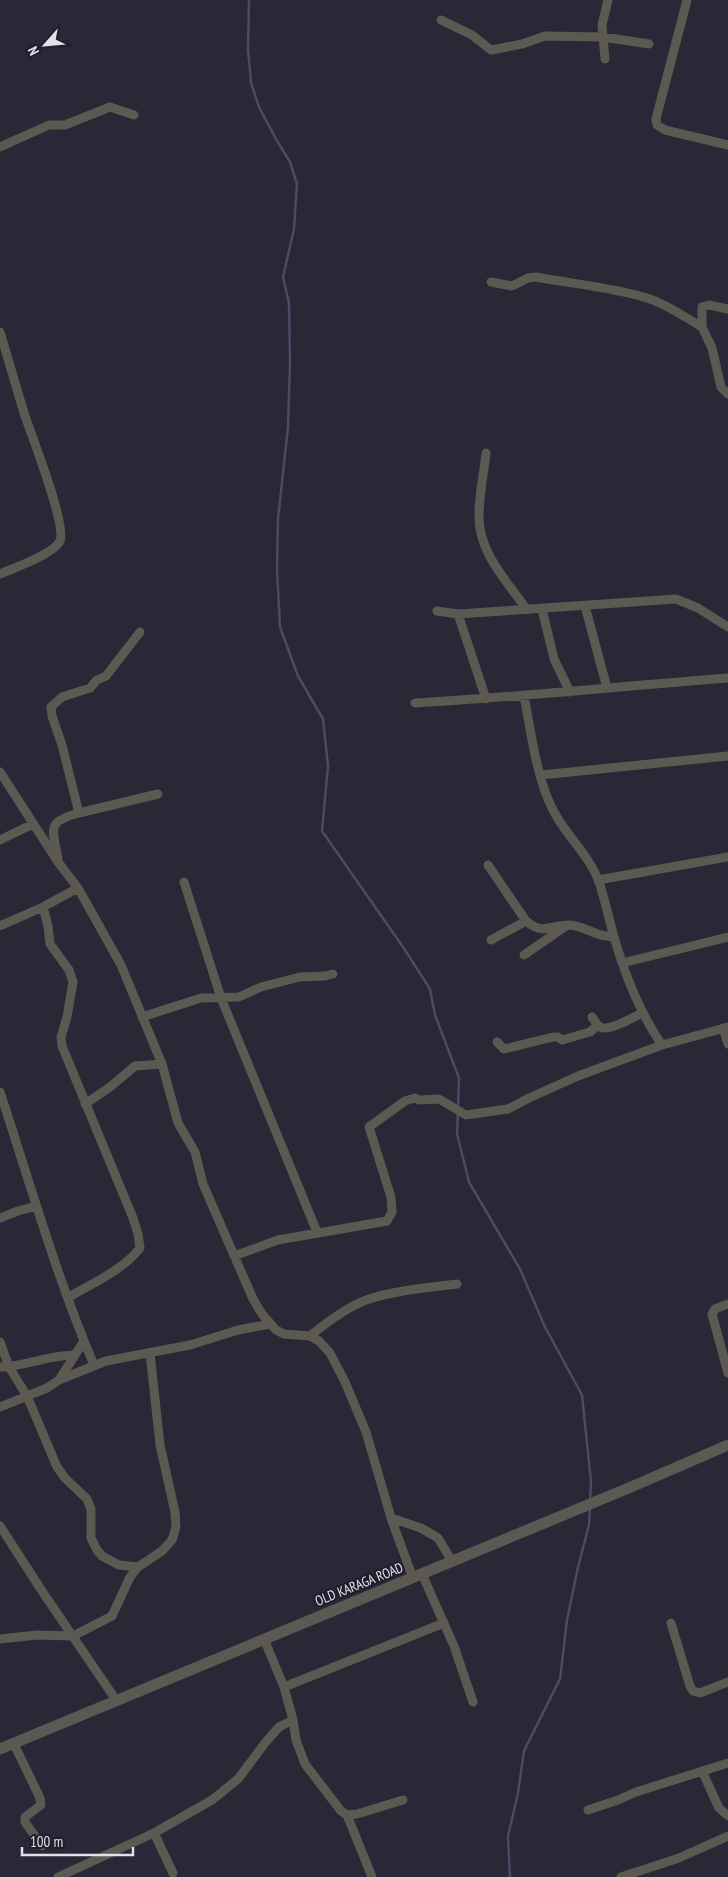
<svg xmlns="http://www.w3.org/2000/svg" width="728" height="1877" viewBox="0 0 728 1877" font-family="'PT Sans Narrow',sans-serif">
<style>
.lines{fill:none;stroke-linecap:round;stroke-linejoin:round}
.stream{stroke:#4d4a65;stroke-width:2.5}
.minor{stroke:#5c5952;stroke-width:9}
.tertiary{stroke:#5c5952;stroke-width:11}
.labels{text-anchor:middle;stroke-width:4;stroke-linejoin:round;paint-order:stroke}
.street-label{font-size:14px;fill:#e0e1eb;stroke:#1e1e2c}
</style>
<rect width="100%" height="100%" fill="#282836"/>
<g class="lines">
<!-- stream -->
<path class="stream" d="M249,0L248,49L251,83L259,107L276,139L290,162L297,184L294,229L283,277L289,303L290,362L288,427L278,519L277,570L280,627L298,676L323,719L328,766L322,831L403,947L430,989L435,1015L459,1078L458,1107
M458,1112L457,1134L469,1182L520,1269L545,1327L582,1395L591,1482L590,1501
M510,1877L508,1836L518,1793L524,1751L560,1679L567,1620L578,1567L589,1525L590,1507"/>
<!-- minor -->
<path class="minor" d="M687,0L656,119L657,125L665,130L728,145
M441,20L472,35L491,50L522,44L545,36L603,37L649,44
M605,59L602,25L608,0
M0,147L49,125H65L110,107L134,115
M491,282L512,286L528,278L536,277C573,284 611,287 647,298C667,304 684,317 702,327
M728,309L709,305L702,307V327L712,348L721,387L728,394
M0,332C8,359 16,386 24,413C31,434 67,525 60,541C54,554 14,568 0,574
M486,453C484,473 479,494 479,515C478,552 507,581 527,610
M585,606L607,688
M542,609L554,659L570,692
M437,611L458,614L676,599L698,608L728,627
M458,614L486,699
M524,696C531,731 536,776 552,808C564,834 589,854 599,882C605,900 609,919 614,937C625,975 639,1012 662,1045L728,1027
M415,703C520,697 624,686 728,678
M0,772L58,862L78,888L121,965L162,1064L178,1123L195,1152L203,1184L253,1299L262,1314L276,1330L284,1334L310,1336L319,1341L330,1353L345,1382L366,1432L392,1521L413,1578
M541,775L728,756
M79,813L158,794
M0,840L33,824
M58,859C53,829 45,822 79,813L62,745L52,716L51,707L62,697L90,688L97,680L106,676L140,632
M488,865L526,921
M598,880L728,857
M184,882L221,998L317,1232
M43,907L48,926L50,944L69,970L73,982L67,1017L61,1037L62,1046L133,1218L138,1234L140,1248C123,1270 93,1283 69,1297
M0,926L43,907L78,888
M491,940L526,921C543,935 548,926 567,925C578,924 588,931 598,934C603,936 609,936 614,937
M524,955L566,926
M622,963L728,937
M142,1017L201,998L239,997L261,987L300,977L325,976L333,974
M592,1017C594,1020 597,1025 600,1027C609,1032 634,1017 642,1013
M723,1028L728,1044
M497,1042L504,1049L553,1037H558L562,1040L590,1032L598,1025
M0,1092C30,1183 56,1276 94,1365
M85,1104L110,1087L135,1066L162,1064
M0,1218L18,1211L36,1206
M234,1256L278,1240L387,1221L392,1212L391,1197L369,1127L405,1101L415,1098L419,1100L439,1099L466,1115L508,1109L529,1098L578,1076L662,1045
M728,1304L715,1309L712,1314L728,1373
M310,1336C327,1322 348,1306 369,1299C397,1290 428,1288 457,1284
M0,1342L9,1367L27,1396L57,1467L65,1478L87,1499L91,1509V1538L97,1550L102,1556L119,1565L138,1567
M0,1367C26,1366 49,1355 75,1355
M59,1380L106,1361L190,1345L238,1330L270,1324
M0,1407L47,1388L59,1380L84,1341
M391,1518L421,1528L438,1538L452,1561
M0,1526L42,1591L116,1700
M422,1574L454,1646L473,1702
M671,1623L690,1686L693,1691L700,1693L728,1682
M0,1639L37,1635L73,1636L112,1616L130,1577L138,1567L162,1551L172,1540L176,1527L175,1512L160,1445L150,1353
M264,1639L284,1687L293,1720L296,1740L305,1764L341,1811L347,1815L357,1814L403,1800
M284,1687L444,1623
M14,1744L40,1798L41,1805L25,1817V1822L42,1846
M702,1771L719,1808L728,1816
M588,1810L618,1800L636,1792L728,1763
M347,1815L372,1877
M154,1833L173,1873
M58,1877L154,1833L212,1800L238,1779L265,1743L279,1727L293,1720
M621,1877L679,1858L728,1836"/>
<!-- tertiary -->
<path class="tertiary" d="M0,1749L631,1487L728,1445"/>
</g>
<g class="labels">
<!-- street labels -->
<g class="street-label">
<text transform="translate(359 1584) rotate(-22)" y="5">OLD KARAGA ROAD</text>
</g>
</g>
<!-- north arrow -->
<g transform="translate(45 45) rotate(243)" stroke="#1e1e2c" stroke-width="4" paint-order="stroke">
<path d="M0-4L9 19L0 12L-9 19Z" fill="#e0e1eb"/>
<text y="-8" font-size="14" font-weight="bold" text-anchor="middle" fill="#e0e1eb">N</text>
</g>
<!-- scale -->
<path d="M22 1847v8h111v-8" fill="none" stroke="#e0e1eb" stroke-width="2.5"/>
<text x="30" y="1847" font-size="15" fill="#e0e1eb" stroke="#1e1e2c" stroke-width="4" paint-order="stroke">100 m</text>
</svg>
